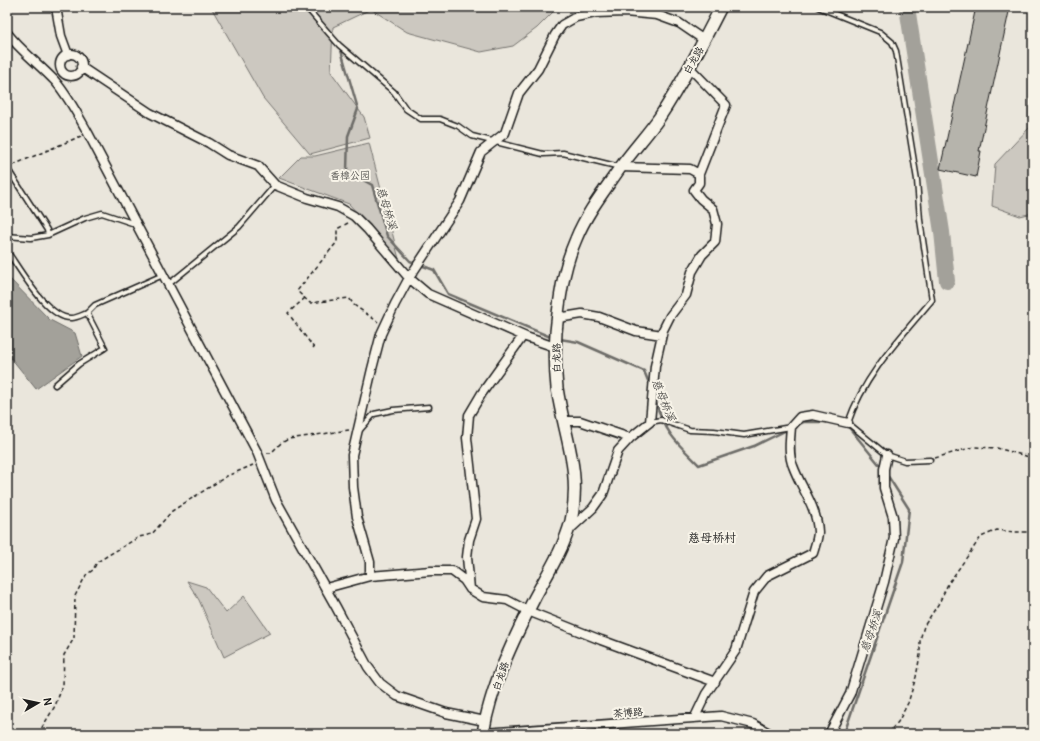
<svg xmlns="http://www.w3.org/2000/svg" width="1040" height="741" viewBox="0 0 1040 741" font-family="Pangolin,'LXGW WenKai TC',sans-serif">
<style>
.green{fill:#ccc8c0;stroke:#74726e}
.water{fill:#a3a19a;stroke:#6d6c68}
.lines{fill:none;stroke-linecap:round;stroke-linejoin:round}
.stream{stroke:#6d6c68;stroke-width:2.5}
.river{stroke:#a3a19a;stroke-width:16}
.building{fill:#b6b4ac;stroke:#1c1c1c}
.lane-casing{stroke:#1c1c1c;stroke-width:7}
.street-casing{stroke:#1c1c1c;stroke-width:11}
.secondary-casing{stroke:#1c1c1c;stroke-width:14}
.path{stroke:#1c1c1c;stroke-width:1.5;stroke-dasharray:4 3;stroke-linecap:butt}
.lane{stroke:#f7f3e8;stroke-width:4}
.street{stroke:#f7f3e8;stroke-width:8}
.secondary{stroke:#f7f3e8;stroke-width:11}
.labels{text-anchor:middle;stroke-width:4;stroke-linejoin:round;paint-order:stroke}
.street-label{font-size:10px;fill:#1c1c1c;stroke:#f7f3e8}
.park-label{font-size:10px;fill:#51504d;stroke:#f7f3e8}
.water-label{font-size:11px;font-style:italic;fill:#52514e;stroke:#f7f3e8}
.quarter-label{font-size:12px;fill:#1c1c1c;stroke:#f7f3e8}
</style>
<rect width="100%" height="100%" fill="#eae6dc"/>
<filter id="ink" filterUnits="userSpaceOnUse"><feTurbulence type="fractalNoise" baseFrequency=".025" numOctaves="2"/><feDisplacementMap in="SourceGraphic" scale="8" xChannelSelector="R" yChannelSelector="G"/><feConvolveMatrix kernelMatrix="1 2 1 2 8 2 1 2 1" color-interpolation-filters="sRGB"/></filter>
<g filter="url(#ink)">
<!-- green -->
<path class="green" d="M211,7H558L537,28L513,46L481,52L407,32L371,9L333,27L331,72L364,117L370,138L310,154L263,98Z
M1033,54V213L1020,216L992,206L995,164L1029,128L1030,58Z
M369,143L399,259L349,204L279,178L301,156H315Z
M187,581L206,587L226,613L244,596L270,633L224,657L199,600Z"/>
<!-- water -->
<path class="water" d="M7,276L50,320L75,333L82,356L36,389L7,353Z"/>
<g class="lines">
<!-- stream -->
<path class="stream" d="M303,7L309,14
M340,47L358,109L348,136L347,171L372,185L387,236L410,261L434,270L448,294L553,338
M560,339L578,342L644,371L651,388
M655,400C666,434 675,441 699,465L754,446L789,429
M847,425L882,468
M796,426L804,422H828
M844,734L903,562L909,509L886,473"/>
<!-- river -->
<path class="river" d="M907,7L942,232L947,281"/>
</g>
<!-- building -->
<path class="building" d="M976,7H1010L979,151H981L976,177L940,169Z"/>
<g class="lines">
<!-- lane casing -->
<g class="lane-casing">
<path id="lane" d="M306,7L339,45L394,92L406,109L421,119H440L458,126L472,136L543,154L563,153L620,167
M818,7L880,32L892,42L896,51L917,180L920,220L932,300C901,337 864,375 848,423L887,455L905,461L930,460
M7,168L47,230L48,235
M7,236L31,238L48,235L85,218L102,213L135,224
M7,251C20,269 48,320 72,318C76,318 82,315 87,313
M169,284L239,227L275,185
M55,385L79,364L105,348L87,313L95,305L163,275
M650,422L661,420L690,430L714,431L744,435L791,427
M360,430L374,414L393,410L429,407"/>
</g>
<!-- street casing -->
<g class="street-casing">
<path id="street" d="M56,7L61,36L68,55
M7,33C21,51 39,64 55,81C68,96 78,115 88,133L257,452L276,500L336,607L368,667L380,683L397,696L446,713L485,721
M60 65a11 11 0 1 1 22 0a11 11 0 1 1-22 0Z
M81,67L150,113L209,143L228,155L258,166L275,185L307,198L338,207L354,216L367,229L409,278L428,294L526,337L555,347
M689,67L726,105L699,174
M558,318L582,314L599,317L636,331L662,335
M564,421H580L630,438
M568,531L593,508L603,494L618,451L630,438L650,422L655,366L663,330L670,316L686,295L692,272L702,255L715,242L717,224L713,209L701,199L694,190L699,183V174L690,169L620,167
M370,576V562L357,517L353,487L352,455L372,369L381,334L395,304L409,278L460,201L481,152L505,133L519,93L538,69L555,35L562,25L576,17L595,13L625,12L657,15L679,23L704,40
M326,588L370,576L431,571H452L464,580L470,589L483,597L507,600L528,611L601,640L715,682
M470,589L467,557L469,540L476,519L467,438L469,415L482,393L523,336
M695,717L706,694L736,650L754,592L767,576L813,553C815,546 818,538 818,532C817,507 801,488 793,466C788,455 790,439 791,427L800,417L813,415L848,423
M484,733L721,716L753,724L771,734
M829,734L850,694L884,582L894,538L893,517L884,488V469L887,455"/>
</g>
<!-- secondary casing -->
<g class="secondary-casing">
<path id="secondary" d="M483,734C490,688 514,638 535,597C548,573 564,548 571,521C582,471 564,436 557,388C555,370 555,350 556,332C559,302 563,268 576,239C586,214 604,191 620,168C632,151 647,135 659,118C682,83 702,44 721,7"/>
</g>
<!-- path -->
<path class="path" d="M13,165L81,136
M348,223L337,229V242L297,291L310,303L349,298L354,305L378,322
M305,298L288,313L314,348
M267,453H271L281,443L289,439L349,430
M935,458L973,447L997,448L1033,458
M38,734L55,706L63,685L64,655L74,638L75,596L86,575L93,570L97,562L139,537L152,534L172,511L227,476L253,465
M887,734L898,722L908,703L916,677L920,655V640L924,626L939,603L948,584L981,537L997,530L1014,532H1033"/>
<!-- lane -->
<use href="#lane" class="lane"/>
<!-- street -->
<use href="#street" class="street"/>
<!-- secondary -->
<use href="#secondary" class="secondary"/>
</g>
</g>
<g class="labels">
<!-- street labels -->
<g class="street-label">
<text transform="translate(693 60) rotate(-60)" y="4">白龙路</text>
<text transform="translate(556 358) rotate(-91)" y="4">白龙路</text>
<text transform="translate(500 676) rotate(-71)" y="4">白龙路</text>
<text transform="translate(628 712) rotate(-4)" y="4">茶博路</text>
</g>
<!-- park labels -->
<g class="park-label">
<text x="350" y="179">香樟公园</text>
</g>
<!-- water labels -->
<g class="water-label">
<text transform="translate(387 208) rotate(73)" y="4">慈母桥溪</text>
<text transform="translate(664 400) rotate(68)" y="4">慈母桥溪</text>
<text transform="translate(871 631) rotate(-71)" y="4">慈母桥溪</text>
</g>
<!-- quarter labels -->
<g class="quarter-label">
<text x="712" y="542">慈母桥村</text>
</g>
</g>
<!-- margin -->
<rect width="1040" height="741" fill="none" stroke="#f7f3e8" stroke-width="24"/>
<rect x="12" y="12" width="1016" height="717" fill="none" stroke="#1c1c1c" stroke-width="1.5" filter="url(#ink)"/>
<!-- north arrow -->
<g transform="translate(38 703) rotate(81)" stroke="#f7f3e8" stroke-width="3" paint-order="stroke">
<path d="M0-3L7 15L0 10L-7 15Z" fill="#1c1c1c"/>
<text y="-6" font-size="11" font-weight="bold" text-anchor="middle" fill="#1c1c1c">N</text>
</g>
</svg>
